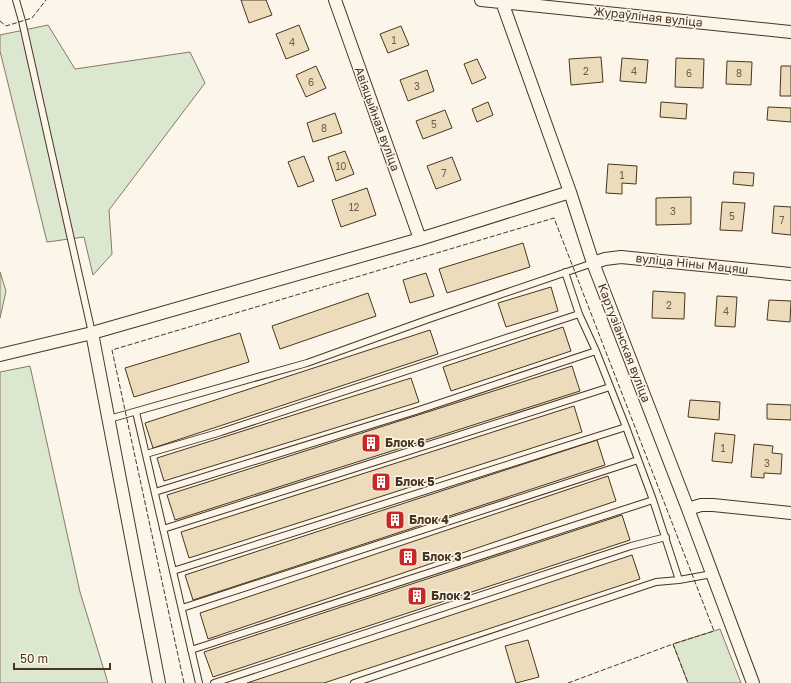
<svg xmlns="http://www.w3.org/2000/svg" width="791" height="683" viewBox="0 0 791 683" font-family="'Golos Text',sans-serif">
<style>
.green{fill:#dce7d0;stroke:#887966}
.building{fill:#ecdcbc;stroke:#4a3520}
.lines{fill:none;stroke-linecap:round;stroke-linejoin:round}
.lane-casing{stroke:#4a3520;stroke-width:8}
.street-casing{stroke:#4a3520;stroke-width:14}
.lane{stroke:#fbf6e9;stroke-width:6}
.street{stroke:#fbf6e9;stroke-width:12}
.fence{stroke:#4a3520;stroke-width:1;stroke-dasharray:5 2;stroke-linecap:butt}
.labels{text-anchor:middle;stroke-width:3;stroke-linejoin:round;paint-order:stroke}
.number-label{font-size:10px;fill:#725f47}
.street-label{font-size:12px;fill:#4a3520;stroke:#fbf6e9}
.poi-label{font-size:12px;font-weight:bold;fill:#4a3520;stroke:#fbf6e9;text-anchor:start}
</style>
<rect width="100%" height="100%" fill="#fbf6e9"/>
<!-- green -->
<path class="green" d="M48,25L75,69L190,52L205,83L109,210L112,254L93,275L84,237L47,242L0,51V35Z
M0,272L6,291L0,318Z
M30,366L80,592L108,683H0V372Z
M720,629L741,683H688L673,644Z"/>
<!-- building -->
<path class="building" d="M241,0H266L272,15L249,23Z
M299,25L309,50L286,59L276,34Z
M401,26L409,45L388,53L380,34Z
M601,57L603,82L571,85L569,59Z
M622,58L648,60L646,83L620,81Z
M676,58L704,59L703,88L675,87Z
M477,59L486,78L472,84L464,64Z
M727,61L752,62L751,85L726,84Z
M316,66L326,88L306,97L296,75Z
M781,66H791V96H780Z
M427,70L434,91L408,101L400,80Z
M488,102L493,115L477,122L472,109Z
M661,102L687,104L686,119L660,117Z
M768,107L791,108V122L767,120Z
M445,110L452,128L423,139L416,121Z
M335,113L342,133L313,142L307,123Z
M345,151L354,174L336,181L328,157Z
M304,156L314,181L298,187L288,162Z
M452,157L461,180L436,189L427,166Z
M608,164L637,166L636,184L622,183V194L606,193Z
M734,172L754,173L753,186L733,184Z
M367,188L376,215L341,227L332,200Z
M691,197V224L656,225V198Z
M722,202L745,203L742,231L720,230Z
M774,206L791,207V235L772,233Z
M523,243L530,267L447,293L439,269Z
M426,273L434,296L410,303L403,280Z
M551,287L558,311L506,327L498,303Z
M653,291L685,293L684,319L652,318Z
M368,293L376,316L280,349L272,326Z
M717,296L737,297L735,327L715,326Z
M769,300L791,301L790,322L767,320Z
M563,327L571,351L451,391L443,367Z
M430,330L438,354L153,448L145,423Z
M240,333L249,362L134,397L125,368Z
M572,366L580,391L175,520L167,495Z
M411,378L419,402L164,481L157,458Z
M690,400L720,402L719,420L688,417Z
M767,404L791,405V420L767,419Z
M574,406L582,432L189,558L181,532Z
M715,433L735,435L732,463L712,461Z
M597,440L605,465L193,600L185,575Z
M754,444L773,446L772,453L782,454L781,474L764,473V478L751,477Z
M608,476L616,501L208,639L200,613Z
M622,515L630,540L213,677L204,652Z
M632,555L640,579L324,683H247Z
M528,640L539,677L516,683L505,646Z"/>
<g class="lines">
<!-- lane casing -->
<g class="lane-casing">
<path id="lane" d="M16,0L22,21L92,333
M136,412L199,683
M109,419L307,363L429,319L593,263
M146,454L221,432L579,314
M155,492L416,411L596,351
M653,500L679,580
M163,529C312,482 462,435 610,387
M173,571L626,427
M182,608L638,460
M191,650L653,500L626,427L596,351L579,314L565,272
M214,683L631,546L666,537
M354,683L656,582L679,580L712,574"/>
</g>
<!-- street casing -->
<g class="street-casing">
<path id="street" d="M335,0L420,239
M481,0L791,32
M502,2L570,192L593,263L688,509L753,683
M593,263L605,259L621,257L791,274
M92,333L159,683
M0,355L92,333L420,239L570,192
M688,509L701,505H713L791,513"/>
</g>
<!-- lane -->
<use href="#lane" class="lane"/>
<!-- street -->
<use href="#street" class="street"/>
<!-- fence -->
<path class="fence" d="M0,21L6,26L32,18L46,0
M184,683L112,350L554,218L714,631L673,644
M568,683L673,644L688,683"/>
</g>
<!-- icons -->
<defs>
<g id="building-square" transform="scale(1)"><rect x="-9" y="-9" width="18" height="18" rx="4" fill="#c62828" stroke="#fbf6e9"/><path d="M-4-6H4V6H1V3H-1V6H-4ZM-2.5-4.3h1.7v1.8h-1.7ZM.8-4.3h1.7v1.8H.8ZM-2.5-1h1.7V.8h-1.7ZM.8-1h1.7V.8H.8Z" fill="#fff"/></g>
</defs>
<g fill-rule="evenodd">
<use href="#building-square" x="371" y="443"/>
<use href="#building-square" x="381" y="482"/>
<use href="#building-square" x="395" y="520"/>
<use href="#building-square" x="408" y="557"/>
<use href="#building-square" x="417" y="596"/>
</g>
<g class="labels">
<!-- number labels -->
<g class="number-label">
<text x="394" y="44">1</text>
<text x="292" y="46">4</text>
<text x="586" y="75">2</text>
<text x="634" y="75">4</text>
<text x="689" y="77">6</text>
<text x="739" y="77">8</text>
<text x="311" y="86">6</text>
<text x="417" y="90">3</text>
<text x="434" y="128">5</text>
<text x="324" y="132">8</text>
<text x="341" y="170">10</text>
<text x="444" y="177">7</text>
<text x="622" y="179">1</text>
<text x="354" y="211">12</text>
<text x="673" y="215">3</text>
<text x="732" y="220">5</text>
<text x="782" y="224">7</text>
<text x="669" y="309">2</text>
<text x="726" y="315">4</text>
<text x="723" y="452">1</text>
<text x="767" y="467">3</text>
</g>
<!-- street labels -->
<g class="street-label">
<text transform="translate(648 17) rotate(6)" y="4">Жураўліная вуліца</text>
<text transform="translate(377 119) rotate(70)" y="4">Авіяцыйная вуліца</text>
<text transform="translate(692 264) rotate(6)" y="4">вуліца Ніны Мацяш</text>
<text transform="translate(624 343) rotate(69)" y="4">Картузіанская вуліца</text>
</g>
<!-- poi labels -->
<g class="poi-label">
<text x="385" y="447">Блок 6</text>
<text x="395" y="486">Блок 5</text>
<text x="409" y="524">Блок 4</text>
<text x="422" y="561">Блок 3</text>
<text x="431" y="600">Блок 2</text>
</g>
</g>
<!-- scale -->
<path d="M14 663v6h96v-6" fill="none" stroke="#4a3520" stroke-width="2"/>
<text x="20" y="663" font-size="12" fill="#4a3520" stroke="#fbf6e9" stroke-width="3" paint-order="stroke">50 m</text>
</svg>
